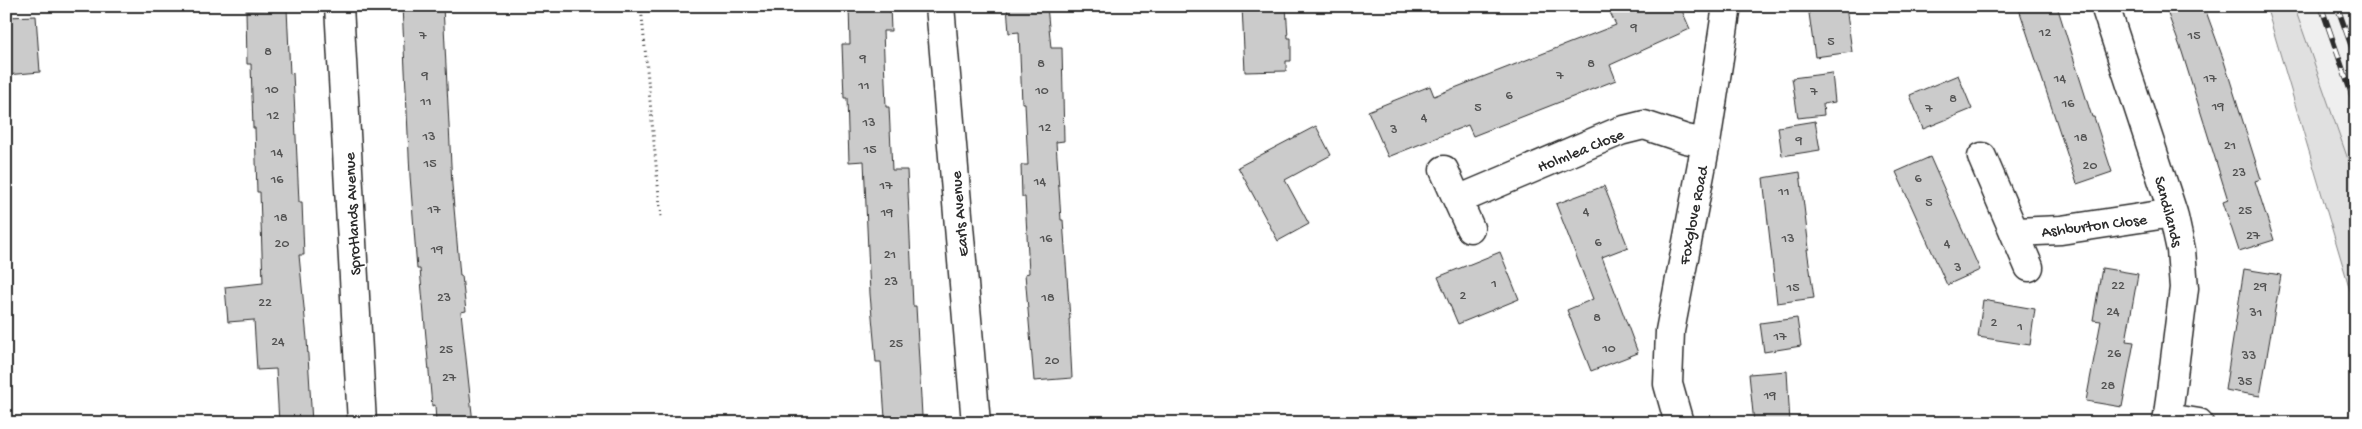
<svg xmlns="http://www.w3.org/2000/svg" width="2362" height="429" viewBox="0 0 2362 429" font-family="'Gochi Hand',sans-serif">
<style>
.built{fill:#efefef}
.green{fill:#e0e0e0;stroke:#868686}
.building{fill:#cbcbcb;stroke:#2b2b2b}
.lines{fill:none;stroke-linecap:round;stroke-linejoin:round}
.minor-casing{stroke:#2b2b2b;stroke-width:31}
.path{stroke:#2b2b2b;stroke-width:3;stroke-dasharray:1 4;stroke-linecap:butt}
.minor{stroke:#fff;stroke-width:28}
.rail-casing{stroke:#2b2b2b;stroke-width:5.5}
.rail{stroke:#fff;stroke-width:4;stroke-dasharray:11;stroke-linecap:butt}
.labels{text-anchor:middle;stroke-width:4;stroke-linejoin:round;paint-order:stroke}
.number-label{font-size:14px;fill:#535353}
.street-label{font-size:16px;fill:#2b2b2b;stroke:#fff}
</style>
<rect width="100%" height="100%" fill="#fff"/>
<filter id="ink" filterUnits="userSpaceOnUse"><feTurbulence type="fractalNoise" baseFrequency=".02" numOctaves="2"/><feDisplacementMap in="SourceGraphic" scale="10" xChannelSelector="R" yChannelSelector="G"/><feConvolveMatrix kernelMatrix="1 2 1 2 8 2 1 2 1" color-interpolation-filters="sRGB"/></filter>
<g filter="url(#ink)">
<!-- built -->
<path class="built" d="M2294,6H2356V182L2297,14Z"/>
<!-- green -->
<path class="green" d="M2266,6H2294L2356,182V310Z"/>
<!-- building -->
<path class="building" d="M402,6H443L452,185L460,276H462L466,311L461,312L473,423H436L435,405L432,406L420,269H417L410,176Z
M849,6H890L891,31H883L886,107H889L892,170H907L913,306H916L922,416L885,418L881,362H876L870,294L864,161L849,162L847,98H844L842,44H850Z
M1007,6H1047L1051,48H1062L1064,141L1056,142L1061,220H1063L1070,319H1069L1072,378L1034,381L1025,274L1029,273L1025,197H1022L1021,165H1028L1025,103H1022L1019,32L1009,33Z
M1242,6H1286L1288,38H1291V61H1286V71L1245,72Z
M1607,6H1680L1690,29L1610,65L1616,80L1473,136L1468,125L1388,157L1368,111L1430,86L1434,96L1616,25Z
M1808,6H1846L1852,52L1815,57Z
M2018,6H2057L2092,117H2094L2112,172L2077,184Z
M2165,6H2204L2223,58L2261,179L2255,181L2274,240L2239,251L2223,202L2228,200L2182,52Z
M287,9L290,74L293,73L299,202H302L304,255H299L307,339L312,423H279L276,369L257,370L254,320L228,322L225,287L263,283L260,192H257L255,128H253L251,64H247L246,10Z
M36,16L40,72L6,75V17Z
M1832,73L1835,102L1823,104L1824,115L1798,118L1792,78Z
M1958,75L1972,109L1923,129L1910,95Z
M1815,121L1820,150L1782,156L1778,127Z
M1316,126L1331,155L1285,180L1309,224L1278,241L1238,167Z
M1930,157L1980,270L1947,285L1896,172Z
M1800,172L1809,249H1807L1814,298L1777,303L1763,178Z
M1604,186L1628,247L1602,257L1638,353L1591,371L1567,310L1593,299L1556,204Z
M1500,252L1519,299L1458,324L1438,277Z
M2102,268L2138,274L2126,341L2134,342L2122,407L2086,401L2101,321L2093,320Z
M2244,269L2281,275L2260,396L2225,390Z
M1983,300L2035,309L2030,345L1978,337Z
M1797,318L1801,346L1764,352L1760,323Z
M1787,371L1790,423H1754L1749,374Z"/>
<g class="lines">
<!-- minor casing -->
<g class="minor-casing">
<path id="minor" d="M339,6L362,423
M940,6L976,423
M2105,6L2173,213L2181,250L2184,288L2167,423
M1982,157L2029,267
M1444,170L1470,228
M1458,200L1620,131L1644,125L1686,139L1706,143
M2014,232L2061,230L2173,213
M2168,418L2199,423
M1679,423L1668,384L1670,331L1706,143L1727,6"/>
</g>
<!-- path -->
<path class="path" d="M641,6L661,217"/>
<!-- minor -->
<use href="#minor" class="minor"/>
<!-- rail casing -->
<g class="rail-casing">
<path id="rail" d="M2321,6L2356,107
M2337,6L2356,59"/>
</g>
<!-- rail -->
<use href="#rail" class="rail"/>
</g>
</g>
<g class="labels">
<!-- number labels -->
<g class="number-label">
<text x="1634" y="31">9</text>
<text x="2045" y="36">12</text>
<text x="423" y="39">7</text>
<text x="2194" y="39">15</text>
<text x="1831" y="45">5</text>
<text x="268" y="55">8</text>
<text x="863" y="62">9</text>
<text x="1041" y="67">8</text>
<text x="1591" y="67">8</text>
<text x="425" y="79">9</text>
<text x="1560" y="79">7</text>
<text x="2060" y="82">14</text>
<text x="2210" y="82">17</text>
<text x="864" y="89">11</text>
<text x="272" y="93">10</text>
<text x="1042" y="94">10</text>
<text x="1814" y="95">7</text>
<text x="1509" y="99">6</text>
<text x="1953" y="102">8</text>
<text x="426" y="105">11</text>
<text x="2068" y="107">16</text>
<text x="2218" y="110">19</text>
<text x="1478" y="111">5</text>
<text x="1929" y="112">7</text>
<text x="273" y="119">12</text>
<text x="1424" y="121">4</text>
<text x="869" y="126">13</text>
<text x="1045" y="131">12</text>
<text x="1394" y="133">3</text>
<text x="429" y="140">13</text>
<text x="2081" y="141">18</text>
<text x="1799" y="144">9</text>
<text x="2230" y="149">21</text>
<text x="870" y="153">15</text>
<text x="277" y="156">14</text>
<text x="430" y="167">15</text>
<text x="2090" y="169">20</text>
<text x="2239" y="176">23</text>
<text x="1918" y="182">6</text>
<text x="277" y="183">16</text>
<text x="1040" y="185">14</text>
<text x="886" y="189">17</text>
<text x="1784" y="195">11</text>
<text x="1929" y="206">5</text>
<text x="434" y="213">17</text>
<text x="2245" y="214">25</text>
<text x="1586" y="215">4</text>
<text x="887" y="216">19</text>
<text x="281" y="221">18</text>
<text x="2253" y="239">27</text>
<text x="1046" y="242">16</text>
<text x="1788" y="242">13</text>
<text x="1598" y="246">6</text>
<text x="282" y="247">20</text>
<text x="1947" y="247">4</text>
<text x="437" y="253">19</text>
<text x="890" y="258">21</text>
<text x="1958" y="271">3</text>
<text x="891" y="285">23</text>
<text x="1494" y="287">1</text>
<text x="2118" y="289">22</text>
<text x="2260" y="290">29</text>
<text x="1793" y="291">15</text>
<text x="1463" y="299">2</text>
<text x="444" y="301">23</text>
<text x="1048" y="301">18</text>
<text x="265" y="306">22</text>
<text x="2113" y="315">24</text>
<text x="2256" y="316">31</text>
<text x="1597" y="321">8</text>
<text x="1994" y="326">2</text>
<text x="2020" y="330">1</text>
<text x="1780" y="340">17</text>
<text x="278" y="345">24</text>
<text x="896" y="347">25</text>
<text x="1609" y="352">10</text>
<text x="446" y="353">25</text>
<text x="2114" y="357">26</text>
<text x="2249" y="359">33</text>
<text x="1052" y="364">20</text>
<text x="449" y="381">27</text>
<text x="2245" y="385">35</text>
<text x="2108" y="389">28</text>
<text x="1770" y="399">19</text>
</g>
<!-- street labels -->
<g class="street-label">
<text transform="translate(1580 149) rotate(-22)" y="6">Holmlea Close</text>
<text transform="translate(2170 211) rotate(75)" y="6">Sandilands</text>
<text transform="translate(351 214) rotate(-93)" y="6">Sprotlands Avenue</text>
<text transform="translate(958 214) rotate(-95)" y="6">Earls Avenue</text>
<text transform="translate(1692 215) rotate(-79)" y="6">Foxglove Road</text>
<text transform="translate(2094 224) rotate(-7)" y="6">Ashburton Close</text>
</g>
</g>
<!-- margin -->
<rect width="2362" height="429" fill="none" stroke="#fff" stroke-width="25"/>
<rect x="12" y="12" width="2337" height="404" fill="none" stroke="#2b2b2b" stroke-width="2" filter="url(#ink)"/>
</svg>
